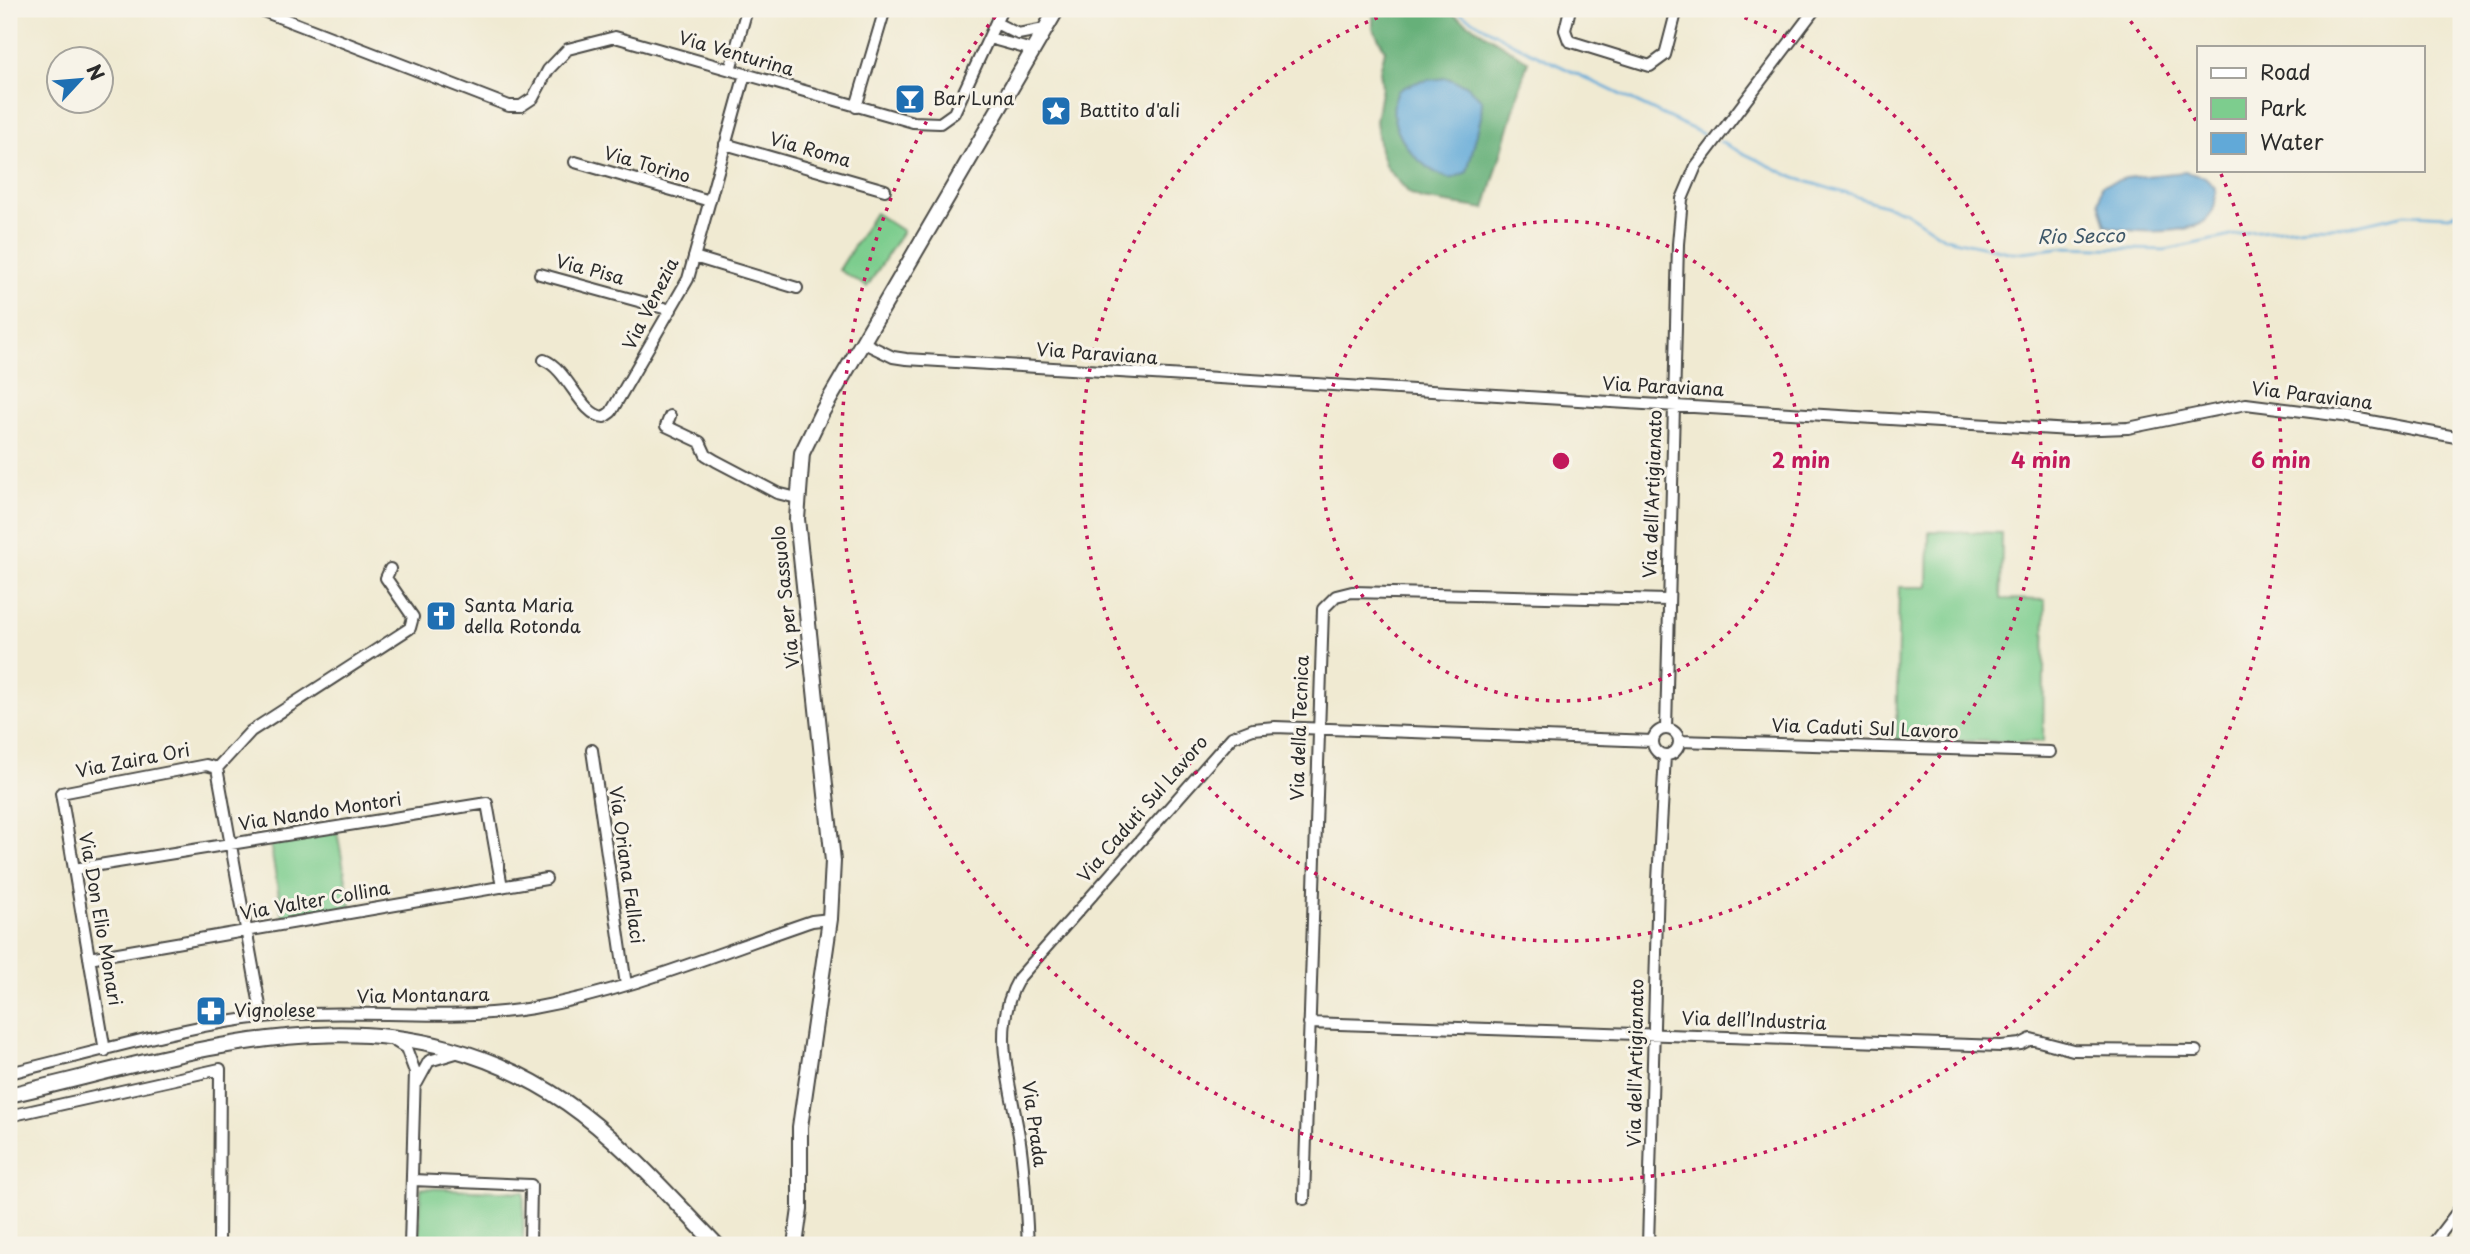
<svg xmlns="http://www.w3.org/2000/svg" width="2470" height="1254" viewBox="0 0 2470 1254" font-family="'Playpen Sans',sans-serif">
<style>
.green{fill:#7dcd8e;stroke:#547c5c;stroke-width:2}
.forest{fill:#66b079;stroke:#486e52;stroke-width:2}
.water{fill:#61a9d8;stroke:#466a82;stroke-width:2}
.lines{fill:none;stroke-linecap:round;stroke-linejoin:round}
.stream{stroke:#61a9d8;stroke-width:2.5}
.minor-casing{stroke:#494844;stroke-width:14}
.major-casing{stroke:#494844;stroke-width:18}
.minor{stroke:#fff;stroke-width:10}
.major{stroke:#fff;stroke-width:14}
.ring{fill:none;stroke:#c2185b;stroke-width:3.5;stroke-dasharray:3.5 7}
.labels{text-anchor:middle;stroke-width:6;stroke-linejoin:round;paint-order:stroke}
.street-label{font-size:18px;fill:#2b2b2b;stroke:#f7f3e8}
.poi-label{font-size:18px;fill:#2b2b2b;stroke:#f7f3e8;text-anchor:start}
.water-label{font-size:19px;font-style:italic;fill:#3e5768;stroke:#f7f3e8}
.centre{fill:#c2185b;stroke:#f7f3e8;stroke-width:3.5}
.ring-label{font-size:21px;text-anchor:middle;font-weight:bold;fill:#c2185b;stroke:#f7f3e8;stroke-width:6;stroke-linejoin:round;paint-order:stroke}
</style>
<rect width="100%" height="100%" fill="#f7f3e8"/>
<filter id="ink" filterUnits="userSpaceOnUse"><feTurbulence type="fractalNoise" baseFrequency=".0143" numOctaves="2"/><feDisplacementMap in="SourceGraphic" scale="14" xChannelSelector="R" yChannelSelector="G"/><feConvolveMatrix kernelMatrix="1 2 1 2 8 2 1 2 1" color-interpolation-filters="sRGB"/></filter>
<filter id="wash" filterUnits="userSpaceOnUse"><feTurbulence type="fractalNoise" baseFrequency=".00686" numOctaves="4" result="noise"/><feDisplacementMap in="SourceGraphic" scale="28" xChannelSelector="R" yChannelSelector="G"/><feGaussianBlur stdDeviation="1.57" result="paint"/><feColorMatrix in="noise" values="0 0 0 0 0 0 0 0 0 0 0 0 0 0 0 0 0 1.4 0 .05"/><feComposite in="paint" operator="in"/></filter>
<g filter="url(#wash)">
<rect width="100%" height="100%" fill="#f0ead2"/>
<!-- green -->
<path class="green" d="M875,213L903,231L867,287L839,270Z
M1929,531L2002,533L2001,599L2045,600L2043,742L1896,740L1899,587H1928Z
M337,831L351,907L283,919L270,843Z
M421,1188L524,1192L523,1245H419Z"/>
<!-- forest -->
<path class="forest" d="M1373,9H1445L1528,61L1485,209L1421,199L1409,193L1386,167L1380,150L1376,121L1382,86L1380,71L1385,50L1373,28Z"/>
<!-- water -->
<path class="water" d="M1447,78L1466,85L1482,100L1481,117L1467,172L1451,179C1418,170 1380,126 1398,91C1415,80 1428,80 1447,78Z
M2185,172L2205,177L2215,188C2216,199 2216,210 2207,219C2193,235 2124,234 2106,225L2099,202L2102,185L2126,178Z"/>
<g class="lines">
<!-- stream -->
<path class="stream" d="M1453,9L1512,43L1703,134
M1720,142L1795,178L1904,211L1945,238L2013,253L2066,247L2165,250L2249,232L2309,226L2348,227L2405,214L2449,216L2461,211"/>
</g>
</g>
<g filter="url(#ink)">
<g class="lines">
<!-- minor casing -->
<g class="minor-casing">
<path id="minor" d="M258,9L509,106H521L533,98L548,70L568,49L615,37L913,122L940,123L954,113L1002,9
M1570,9L1565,30L1569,41L1650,66L1665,55L1677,9
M996,23L1018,34L1045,29
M989,38L1025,48L1031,54
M730,70L747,9
M856,107L885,9
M725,144L885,190
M575,162L710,201
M694,257L797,288
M540,274L671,310
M862,342L893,357L906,359L2071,430L2128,428L2246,404L2343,416L2461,438
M544,360C568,369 581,416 604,417L611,412L688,279L745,74
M670,416L666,426L700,442L706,455L716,461L777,493L797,498
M1666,729L1678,244L1682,199L1696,166L1815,9
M1653 742a13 13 0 1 1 26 0a13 13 0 1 1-26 0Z
M1679,741L2050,752
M592,750L626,985
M217,768L251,731L410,628L413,617L386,578L390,569
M74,869L487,803L502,887
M89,958L546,879
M1309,1023L2001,1046L2021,1044L2031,1039L2073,1050L2196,1051
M393,1040L406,1048L415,1072L410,1245
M105,1051L61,793L206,765L217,768L262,1017
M9,1073C95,1053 197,1021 284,1015C368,1009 450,1022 533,1008C629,991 720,952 812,921L830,919
M417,1083L429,1061L456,1053
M9,1116L220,1069L219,1245
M413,1180L531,1185L530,1245
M1304,1199L1323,609L1336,596L1352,592L1668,600
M1028,1245C1026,1211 1025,1176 1020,1142C1012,1087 989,1029 1019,978L1232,737L1253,729L1275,727L1653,741
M1648,1245L1658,880L1665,755
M2432,1245L2461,1207"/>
</g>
<!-- major casing -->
<g class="major-casing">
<path id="major" d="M9,1095C202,1051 385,980 567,1103C623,1142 669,1196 717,1245
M795,1245L800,1209V1127L830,919L833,861L797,519L802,453L822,412L1057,9"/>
</g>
<!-- minor -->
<use href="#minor" class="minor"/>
<!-- major -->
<use href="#major" class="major"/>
</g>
</g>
<!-- distance rings -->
<g class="ring">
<circle cx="1561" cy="461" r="240"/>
<path d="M1725 10A480 480 0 1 1 1397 10"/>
<path d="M2124 13A720 720 0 0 1 2197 123M2221 174A720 720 0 1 1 998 13"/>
</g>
<!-- icons -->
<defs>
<g id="bar-square" transform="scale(1.575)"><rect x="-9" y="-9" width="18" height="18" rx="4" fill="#1f6fb2" stroke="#f7f3e8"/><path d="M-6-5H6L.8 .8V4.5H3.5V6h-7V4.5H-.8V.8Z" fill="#fff"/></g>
<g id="sight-square" transform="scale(1.575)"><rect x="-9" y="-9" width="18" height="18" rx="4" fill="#1f6fb2" stroke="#f7f3e8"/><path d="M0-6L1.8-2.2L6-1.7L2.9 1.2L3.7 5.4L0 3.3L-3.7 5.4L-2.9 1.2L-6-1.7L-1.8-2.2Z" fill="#fff"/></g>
<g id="church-square" transform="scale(1.575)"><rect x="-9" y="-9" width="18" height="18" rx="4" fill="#1f6fb2" stroke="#f7f3e8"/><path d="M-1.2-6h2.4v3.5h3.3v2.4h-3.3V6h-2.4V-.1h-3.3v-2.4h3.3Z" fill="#fff"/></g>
<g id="pharmacy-square" transform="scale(1.575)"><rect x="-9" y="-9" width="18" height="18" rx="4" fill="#1f6fb2" stroke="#f7f3e8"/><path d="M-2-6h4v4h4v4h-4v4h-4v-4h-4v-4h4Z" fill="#fff"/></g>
</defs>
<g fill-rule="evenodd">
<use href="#bar-square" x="910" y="99"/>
<use href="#sight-square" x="1056" y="111"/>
<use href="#church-square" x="441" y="616"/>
<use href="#pharmacy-square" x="211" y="1011"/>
</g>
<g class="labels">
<!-- street labels -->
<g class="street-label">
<text transform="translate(736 54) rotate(16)" y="6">Via Venturina</text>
<text transform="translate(810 150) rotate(16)" y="6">Via Roma</text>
<text transform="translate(647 165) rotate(16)" y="6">Via Torino</text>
<text transform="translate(590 270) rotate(15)" y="6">Via Pisa</text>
<text transform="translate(651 304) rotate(-63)" y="6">Via Venezia</text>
<text transform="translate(1097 354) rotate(4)" y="6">Via Paraviana</text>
<text transform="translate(1663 387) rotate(3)" y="6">Via Paraviana</text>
<text transform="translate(2312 396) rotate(7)" y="6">Via Paraviana</text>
<text transform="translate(1653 494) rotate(-88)" y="6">Via dell'Artigianato</text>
<text transform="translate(786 597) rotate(-96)" y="6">Via per Sassuolo</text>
<text transform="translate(1300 728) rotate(-88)" y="6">Via della Tecnica</text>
<text transform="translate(1865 729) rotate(2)" y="6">Via Caduti Sul Lavoro</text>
<text transform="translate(133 761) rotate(-11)" y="6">Via Zaira Ori</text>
<text transform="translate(1143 809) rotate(-49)" y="6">Via Caduti Sul Lavoro</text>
<text transform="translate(320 812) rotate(-9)" y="6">Via Nando Montori</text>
<text transform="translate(626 865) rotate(82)" y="6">Via Oriana Fallaci</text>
<text transform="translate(315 901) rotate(-10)" y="6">Via Valter Collina</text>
<text transform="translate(100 919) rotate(80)" y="6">Via Don Elio Monari</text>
<text transform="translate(423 996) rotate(-1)" y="6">Via Montanara</text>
<text transform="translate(1754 1021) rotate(2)" y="6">Via dell’Industria</text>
<text transform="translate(1636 1063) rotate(-89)" y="6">Via dell'Artigianato</text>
<text transform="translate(1034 1124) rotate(82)" y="6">Via Prada</text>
</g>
<!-- poi labels -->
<g class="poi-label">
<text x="933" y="105">Bar Luna</text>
<text x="1079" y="117">Battito d'ali</text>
<text x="464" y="612">Santa Maria<tspan x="464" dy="21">della Rotonda</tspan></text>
<text x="234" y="1017">Vignolese</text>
</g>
<!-- water labels -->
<g class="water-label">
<text transform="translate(2081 236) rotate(-1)" y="7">Rio Secco</text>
</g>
</g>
<circle cx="1561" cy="461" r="10" class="centre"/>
<g class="ring-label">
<text x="1801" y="468">2 min</text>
<text x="2041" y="468">4 min</text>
<text x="2281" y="468">6 min</text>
</g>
<!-- margin -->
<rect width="2470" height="1254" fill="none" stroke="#f7f3e8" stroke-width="35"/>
<!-- legend -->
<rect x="2197" y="46" width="228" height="126" fill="#f7f3e8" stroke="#a5a39c" stroke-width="2"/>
<rect x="2211" y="68" width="35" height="10" fill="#ffffff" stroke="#a5a39c" stroke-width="2"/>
<text x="2260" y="80" font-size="21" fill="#2b2b2b">Road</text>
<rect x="2211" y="98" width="35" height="21" fill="#7dcd8e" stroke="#a5a39c" stroke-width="2"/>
<text x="2260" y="116" font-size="21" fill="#2b2b2b">Park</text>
<rect x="2211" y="133" width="35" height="21" fill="#61a9d8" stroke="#a5a39c" stroke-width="2"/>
<text x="2260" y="150" font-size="21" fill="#2b2b2b">Water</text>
<!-- north arrow -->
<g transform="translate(80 80) rotate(64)"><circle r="33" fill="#f7f3e8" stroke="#a5a39c" stroke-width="2"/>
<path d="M0-5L12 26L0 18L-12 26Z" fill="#1f6fb2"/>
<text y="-10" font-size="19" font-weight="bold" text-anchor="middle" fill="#2b2b2b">N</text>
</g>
</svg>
